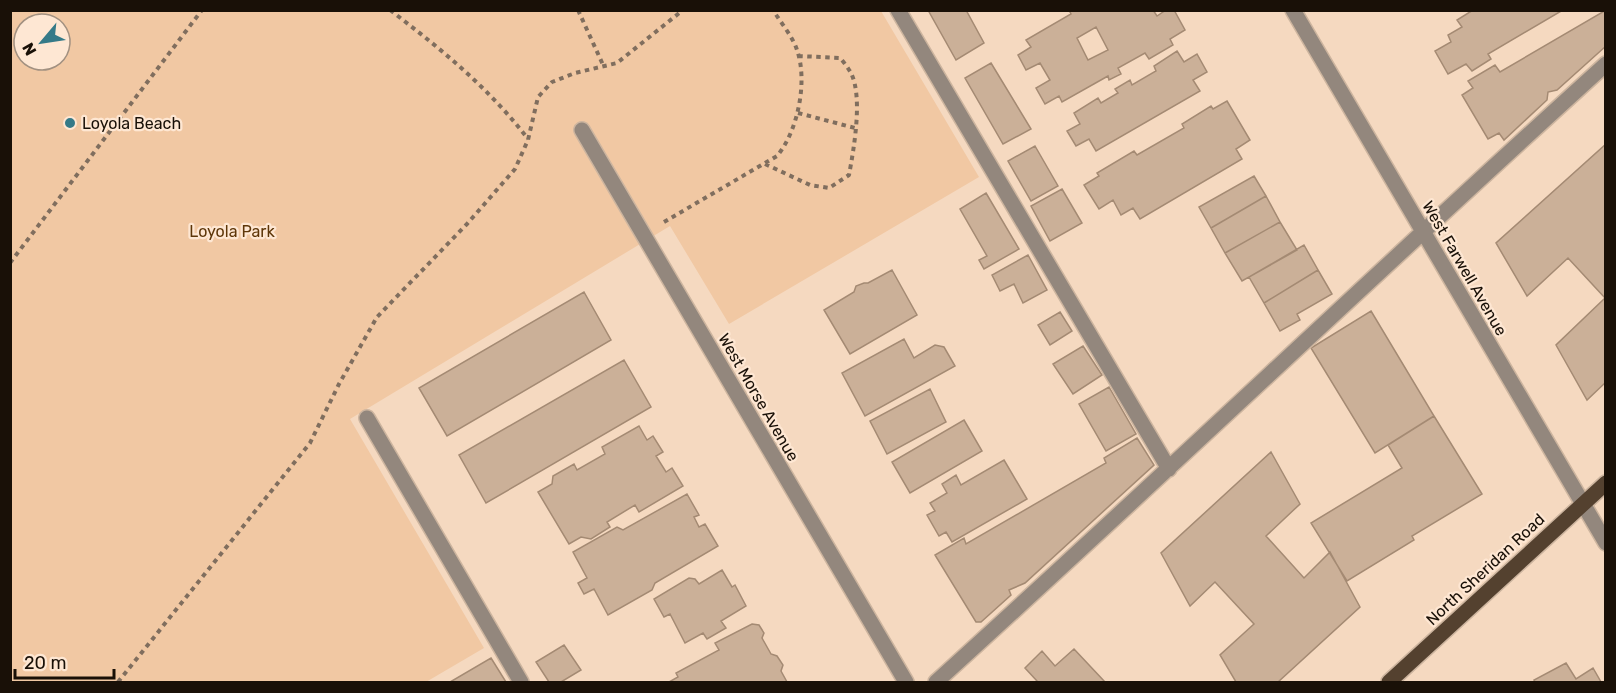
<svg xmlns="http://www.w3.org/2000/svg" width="1616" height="693" viewBox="0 0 1616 693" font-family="Rubik,sans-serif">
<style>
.green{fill:#f1c8a3;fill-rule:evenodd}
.building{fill:#cbb098;stroke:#a48a73;stroke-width:1.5;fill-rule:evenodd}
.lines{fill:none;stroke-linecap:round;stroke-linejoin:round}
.minor-casing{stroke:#cdb59f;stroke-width:18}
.major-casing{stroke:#cdb59f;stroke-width:18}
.path{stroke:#806e5e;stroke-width:4;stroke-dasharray:4.5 4.5;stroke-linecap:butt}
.minor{stroke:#93877d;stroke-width:15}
.major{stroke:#54412f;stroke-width:15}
.poi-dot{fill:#357a88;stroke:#fee7d3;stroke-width:2}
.labels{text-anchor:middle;stroke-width:4.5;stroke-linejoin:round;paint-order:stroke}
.poi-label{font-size:16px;fill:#191007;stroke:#fee7d3;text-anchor:start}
.park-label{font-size:16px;fill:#5e3608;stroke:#fee7d3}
.street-label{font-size:16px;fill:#191007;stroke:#fee7d3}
</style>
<rect width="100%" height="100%" fill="#f5d9c0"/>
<!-- green -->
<path class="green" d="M11,11H881L979,177L729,324L670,226L350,419L484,648L426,682H11ZM24,24H60V60H24Z"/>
<!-- building -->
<path class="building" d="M928,10H966L984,43L956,60Z
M1153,10L1157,16L1166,10H1174L1185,30L1170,39L1173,45L1149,59L1145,53L1118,68L1121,74L1109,80L1108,76L1062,102L1059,96L1045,104L1036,88L1050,80L1040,63L1026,70L1018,55L1031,47L1026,40L1071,14L1069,10ZM1096,27L1108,50L1088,60L1077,38Z
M1473,10H1563L1488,54L1491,59L1472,71L1466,64L1448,74L1435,51L1451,42L1448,35L1462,27L1457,20Z
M1606,10V46L1557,90L1548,92L1547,100L1504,140L1499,133L1488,139L1462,95L1473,88L1468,81L1495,65L1500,72Z
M1177,51L1184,62L1197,54L1207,72L1193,80L1200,91L1096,151L1089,139L1076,146L1067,131L1080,124L1074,113L1098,98L1101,103L1118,93L1115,89L1130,80L1132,85L1156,71L1154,66Z
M991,63L1031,129L1003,144L965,78Z
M1227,101L1250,140L1236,149L1242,159L1140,219L1133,208L1121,215L1113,200L1099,209L1084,185L1099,176L1097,173L1134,151L1137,155L1184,128L1182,124L1211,106L1213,109Z
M1606,144V382L1587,400L1556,345L1605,298L1568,258L1527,296L1496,243Z
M1035,146L1058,186L1031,201L1008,161Z
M1254,176L1266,196L1211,228L1199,207Z
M1062,189L1082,223L1050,241L1031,206Z
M986,193L1019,249L984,269L979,260L987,256L960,209Z
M1266,196L1280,222L1225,253L1211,228Z
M1280,222L1297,250L1242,281L1225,253Z
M1304,245L1318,270L1264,303L1249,277Z
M1028,255L1047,290L1023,303L1014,284L1000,291L992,275Z
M892,270L917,315L850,354L824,310L854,292L856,286L864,283H868Z
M1318,270L1332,294L1297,314L1300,320L1280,331L1264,303Z
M584,292L611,340L447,436L419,388Z
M1371,311L1434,416L1375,453L1311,348Z
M1060,312L1072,331L1050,345L1038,325Z
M904,339L914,358L935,345L944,347L955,366L865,416L842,373Z
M1083,346L1102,375L1073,394L1053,364Z
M624,360L651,407L486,503L459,455Z
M1109,387L1136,434L1106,451L1079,404Z
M930,389L946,422L887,454L870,421Z
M1434,416L1482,494L1412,536L1414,540L1347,581L1311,523L1402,468L1388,445Z
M964,420L982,451L910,493L892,462Z
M639,426L647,440L653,436L663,452L656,456L666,472L672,468L683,486L639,512L635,505L607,522L610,527L591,539L581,537L569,544L538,492L552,484L553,476L574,464L577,470L605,454L602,447Z
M1137,438L1154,465L1025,583L1009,590L1011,595L981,622H976L935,555L964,538L966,544L1106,463L1104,458Z
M1271,452L1300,504L1266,536L1304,578L1330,552L1360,607L1278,682H1236L1220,655L1254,624L1215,582L1190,606L1161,553Z
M1004,460L1027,499L952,542L946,532L939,536L927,515L935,511L930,503L947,493L942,484L956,475L961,485Z
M687,494L699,515L694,517L699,527L705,524L718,546L655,583L652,590L608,615L594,589L584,594L578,583L587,578L573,552L617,527L623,530Z
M722,570L732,587L735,585L746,606L721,621L726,628L707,639L703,633L685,643L670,614L664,617L654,599L689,578L695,579L699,584Z
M752,624L759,625L764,633L762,638L771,654L777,656L783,665L781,671L787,682H669L678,677L676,673L719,650L715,643Z
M564,645L581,670L561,682H549L536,662Z
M1074,649L1105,682H1035L1037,681L1025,668L1042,651L1055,666Z
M491,658L506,682H450Z
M1566,663L1576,679L1593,668L1601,682H1535L1534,680Z"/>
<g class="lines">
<!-- minor casing -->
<g class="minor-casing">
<path id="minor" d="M898,10L1169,469
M1293,10L1606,543
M582,130L906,682
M367,418L521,682
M936,682C1161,478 1381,268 1606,64"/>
</g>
<!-- major casing -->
<g class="major-casing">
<path id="major" d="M1389,682L1606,483"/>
</g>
<!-- path -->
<path class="path" d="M390,10C441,49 489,88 528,139
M578,10L604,67
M798,113L855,128
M765,164L810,185L829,188L849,175C854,148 863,97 851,73C848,68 844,62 840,58L799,56
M664,222L777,156C798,131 808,81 797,50C793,37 781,23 773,10
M10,263L202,10
M118,682L310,443L339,384L377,317L467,224L515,169L528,140L538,97L552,82L575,73L617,63L683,10"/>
<!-- minor -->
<use href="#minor" class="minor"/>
<!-- major -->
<use href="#major" class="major"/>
</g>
<!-- markers -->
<circle class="poi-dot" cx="70" cy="123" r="6"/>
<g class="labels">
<!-- poi labels -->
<g class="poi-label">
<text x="82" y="129">Loyola Beach</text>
</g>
<!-- park labels -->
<g class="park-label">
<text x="232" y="237">Loyola Park</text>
</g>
<!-- street labels -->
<g class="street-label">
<text transform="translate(1465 268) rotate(60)" y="6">West Farwell Avenue</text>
<text transform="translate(759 397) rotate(60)" y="6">West Morse Avenue</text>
<text transform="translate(1485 569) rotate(-43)" y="6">North Sheridan Road</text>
</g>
</g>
<!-- border -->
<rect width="1616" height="693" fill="none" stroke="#191007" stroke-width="24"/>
<!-- north arrow -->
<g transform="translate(42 42) rotate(241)"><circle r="28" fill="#fee7d3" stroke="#a29181" stroke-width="1.5"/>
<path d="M0-4.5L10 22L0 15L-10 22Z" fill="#357a88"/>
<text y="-9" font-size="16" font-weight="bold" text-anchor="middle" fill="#191007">N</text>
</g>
<!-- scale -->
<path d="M15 669v9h99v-9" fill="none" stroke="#191007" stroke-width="3"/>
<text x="24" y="669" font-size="18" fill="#191007" stroke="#fee7d3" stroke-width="4.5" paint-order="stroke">20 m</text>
</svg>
